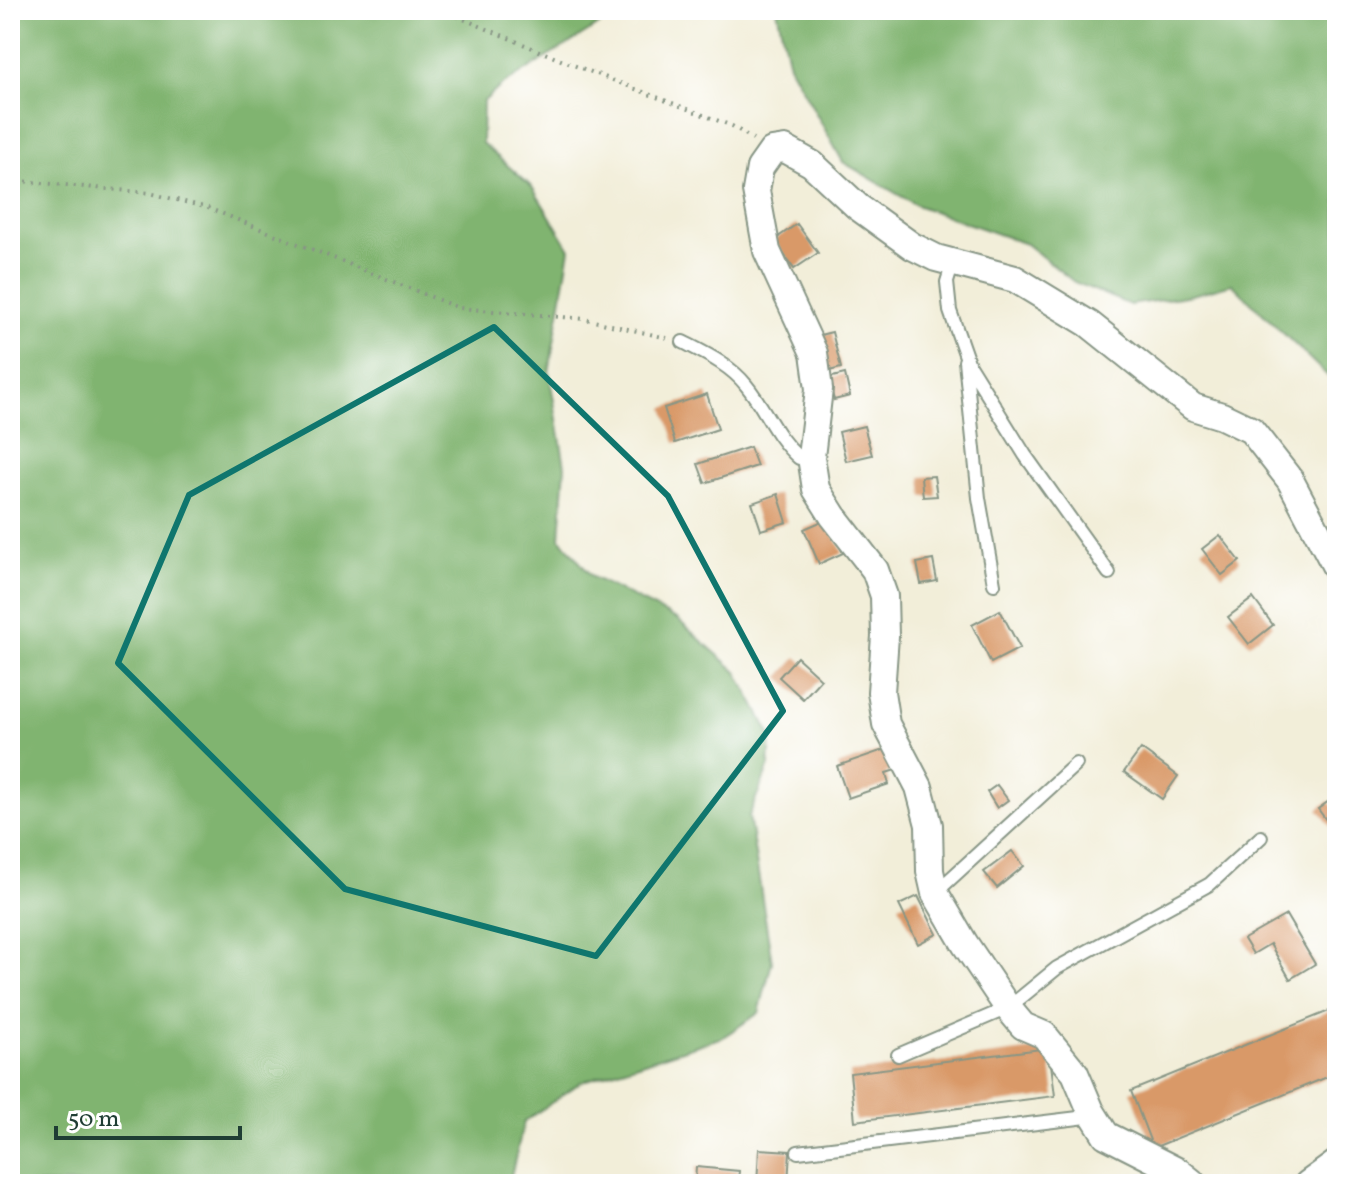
<svg xmlns="http://www.w3.org/2000/svg" width="1347" height="1194" viewBox="0 0 1347 1194" font-family="Vollkorn,serif">
<style>
.forest{fill:#80b46f;stroke:#507852;stroke-width:2}
.building{fill:#d99967}
.lines{fill:none;stroke-linecap:round;stroke-linejoin:round}
.lane-casing{stroke:#889686;stroke-width:16}
.street-casing{stroke:#889686;stroke-width:30}
.path{stroke:#889686;stroke-width:4;stroke-dasharray:2 6;stroke-linecap:butt}
.lane{stroke:#fff;stroke-width:12}
.street{stroke:#fff;stroke-width:26}
.marked{fill:none;stroke:#0f766e;stroke-width:6;stroke-linejoin:round}
</style>
<rect width="100%" height="100%" fill="#fff"/>
<filter id="ink" filterUnits="userSpaceOnUse"><feTurbulence type="fractalNoise" baseFrequency=".0125" numOctaves="2"/><feDisplacementMap in="SourceGraphic" scale="16" xChannelSelector="R" yChannelSelector="G"/><feConvolveMatrix kernelMatrix="1 2 1 2 8 2 1 2 1" color-interpolation-filters="sRGB"/></filter>
<filter id="wash" filterUnits="userSpaceOnUse"><feTurbulence type="fractalNoise" baseFrequency=".006" numOctaves="4" result="noise"/><feDisplacementMap in="SourceGraphic" scale="32" xChannelSelector="R" yChannelSelector="G"/><feGaussianBlur stdDeviation="1.8" result="paint"/><feColorMatrix in="noise" values="0 0 0 0 0 0 0 0 0 0 0 0 0 0 0 0 0 1.4 0 .05"/><feComposite in="paint" operator="in"/></filter>
<g filter="url(#wash)">
<rect width="100%" height="100%" fill="#f2eed9"/>
<!-- forest -->
<path class="forest" d="M10,10H623L501,86L483,102L482,143L532,187L570,249L549,372L565,466L560,538L592,577L677,619L737,672L771,736L769,766L749,816L772,962L759,1013L723,1037L581,1082L524,1122L509,1184H10Z
M777,10H1337V385L1232,284L1192,295L1130,305L1074,282L1026,244L916,205L843,162L789,65Z"/>
<g id="blocks">
<!-- building -->
<path class="building" d="M797,224L818,253L794,269L774,240Z
M832,332L841,368L825,372L816,336Z
M845,374L850,396L834,400L828,378Z
M707,394L718,429L675,443L664,408Z
M864,426L872,455L846,461L839,432Z
M750,447L757,466L705,483L698,464Z
M934,476L937,496L923,497L921,477Z
M778,494L787,522L761,530L752,503Z
M827,519L843,553L819,564L804,529Z
M1220,535L1240,561L1222,575L1202,549Z
M933,560L937,581L921,584L917,563Z
M1253,598L1273,625L1249,644L1228,617Z
M1000,610L1020,648L991,663L972,625Z
M797,657L821,679L803,699L779,677Z
M892,747L899,769L886,773L889,784L848,798L837,766Z
M1141,749L1178,776L1162,799L1124,772Z
M997,785L1008,800L997,808L987,792Z
M1329,801L1337,812V825L1332,828L1318,809Z
M1012,851L1024,866L997,888L984,872Z
M918,896L937,934L918,944L899,905Z
M1286,915L1315,964L1290,979L1270,944L1253,954L1244,939Z
M1334,1009L1337,1016V1073L1153,1148L1131,1091Z
M1049,1048L1055,1096L855,1121L850,1073Z
M759,1149L790,1151L788,1184H757Z
M696,1167L739,1171L738,1184H695Z"/>
</g>
</g>
<g filter="url(#ink)">
<use href="#blocks" fill-opacity="0" stroke="#889686" stroke-width="2"/>
<g class="lines">
<!-- lane casing -->
<g class="lane-casing">
<path id="lane" d="M953,263L947,282L950,311L969,365L1025,455L1109,573
M683,342C706,354 730,365 746,385C766,409 774,436 799,458L811,457
M965,361L979,498L994,584
M935,893L1076,764
M898,1055L1008,1008L1057,968L1210,884L1261,837
M798,1152L1095,1116"/>
</g>
<!-- street casing -->
<g class="street-casing">
<path id="street" d="M1194,1184L1179,1172L1106,1135L1091,1111L1075,1073L1044,1035L1023,1026L1008,1008L965,944L935,893L930,871L929,825L919,787L886,724L881,692L885,636L884,596L875,570L833,516L816,489L811,457L819,389L814,353L767,251L756,191L760,168L772,151L785,149L812,164L858,207L912,246L936,258L1015,279L1089,324L1193,407L1222,416L1251,430L1290,480L1337,569
M1308,1184L1337,1163"/>
</g>
<!-- path -->
<path class="path" d="M442,10L568,63L732,126L753,139
M10,180L150,193L208,208L459,308L585,319L667,338"/>
<!-- lane -->
<use href="#lane" class="lane"/>
<!-- street -->
<use href="#street" class="street"/>
</g>
</g>
<!-- marked area -->
<path class="marked" d="M494,327L668,496L783,711L596,956L345,889L118,663L189,495Z"/>
<!-- margin -->
<rect width="1347" height="1194" fill="none" stroke="#fff" stroke-width="40"/>
<!-- scale -->
<path d="M56 1126v12h184v-12" fill="none" stroke="#1f3d34" stroke-width="4"/>
<text x="68" y="1126" font-size="24" fill="#1f3d34" stroke="#ffffff" stroke-width="6" paint-order="stroke">50 m</text>
</svg>
